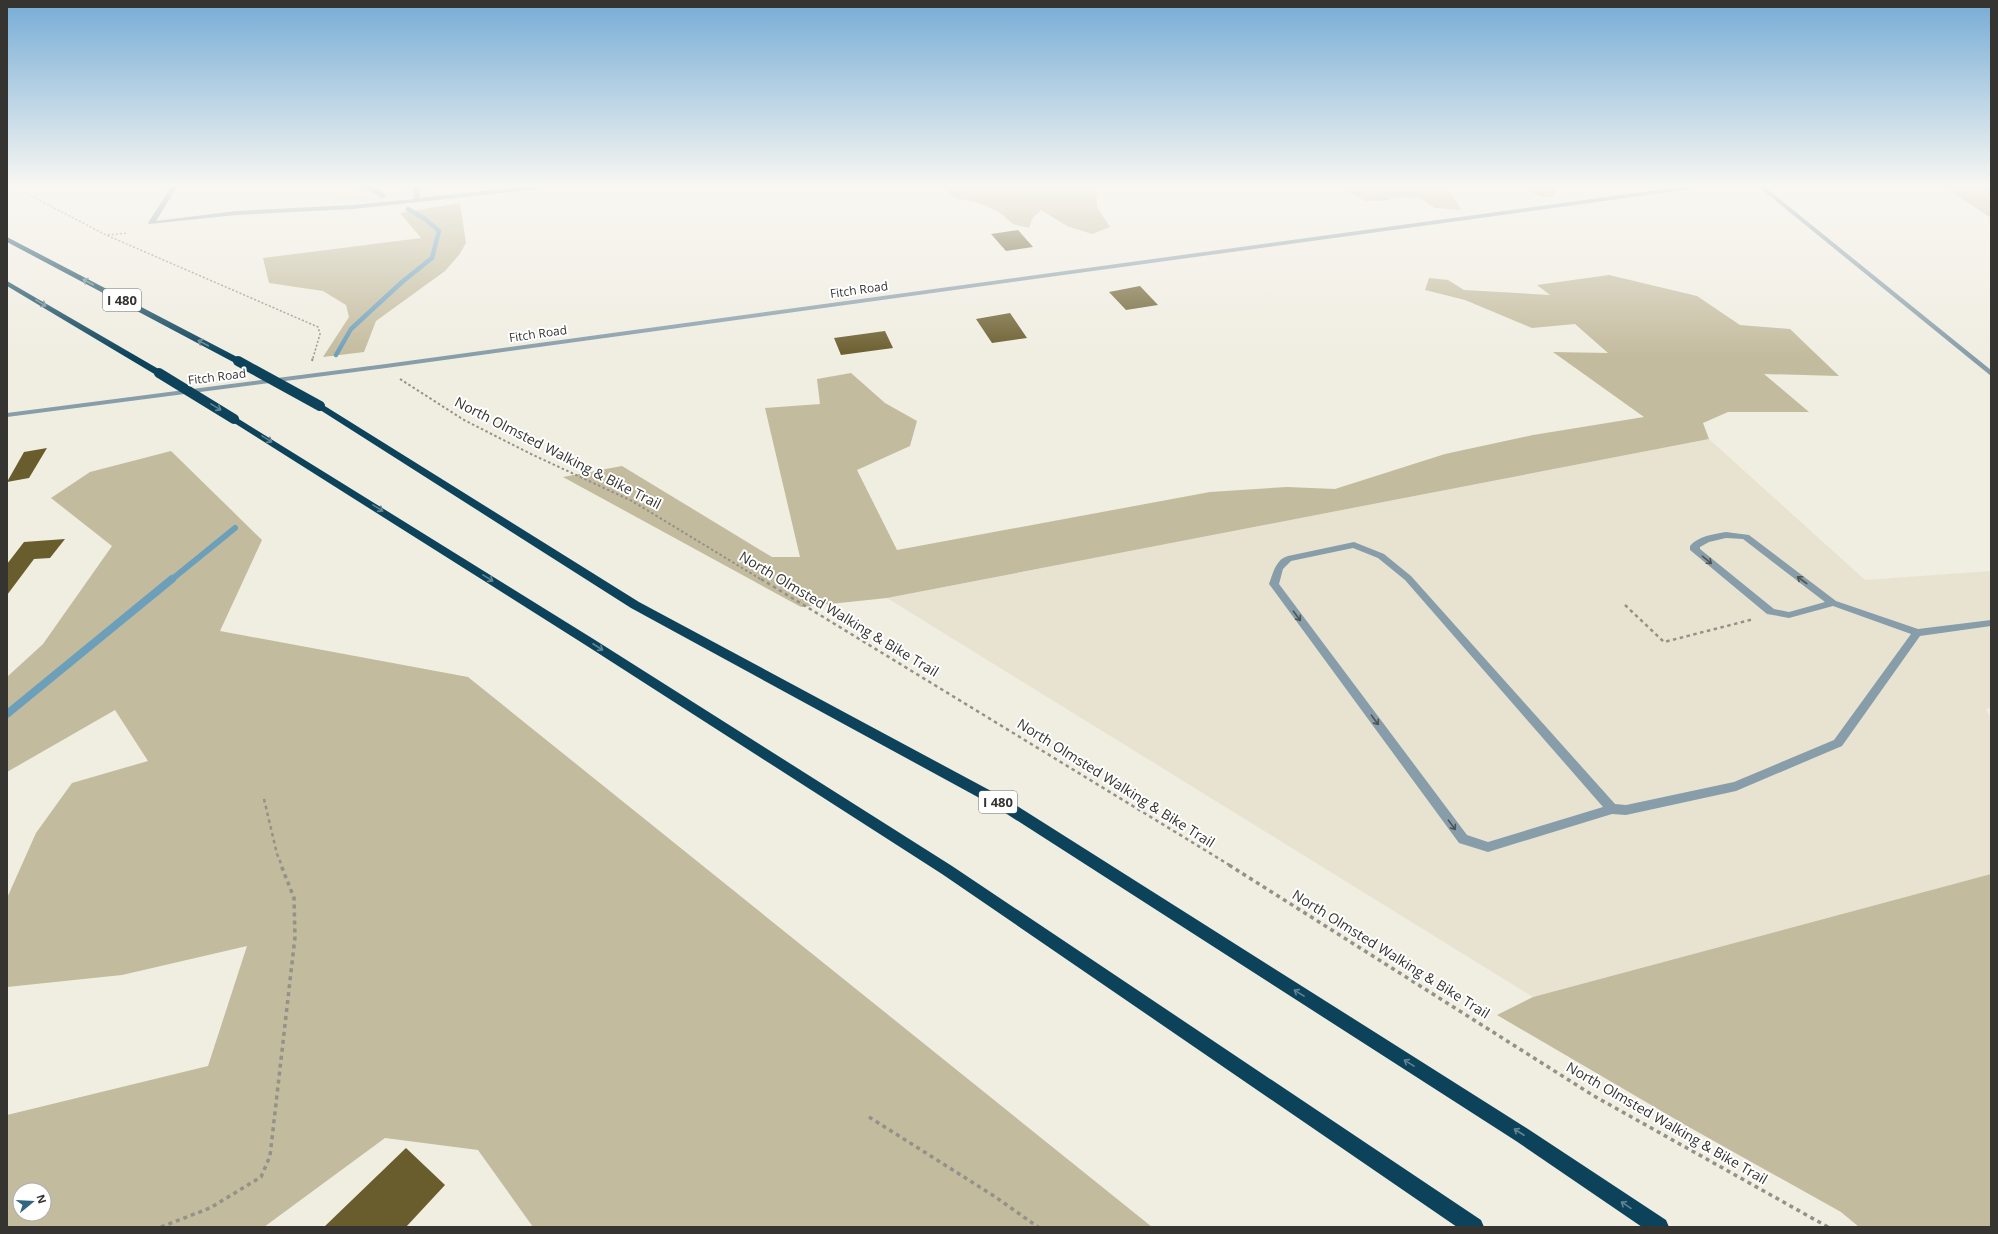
<svg xmlns="http://www.w3.org/2000/svg" width="1998" height="1234" viewBox="0 0 1998 1234" font-family="'Open Sans',sans-serif">
<style>
.built{fill:#e8e3d0}
.green{fill:#c3bb9d;fill-rule:evenodd}
.lines{fill:none;stroke-linecap:round;stroke-linejoin:round}
.stream-far2{stroke:#6c9fba;stroke-width:4.5}
.stream-far1{stroke:#6c9fba;stroke-width:6}
.stream{stroke:#6c9fba;stroke-width:8}
.building{fill:#6a5d2d}
.path-far3{stroke:#939189;stroke-width:1.5;stroke-dasharray:2 2;stroke-linecap:butt}
.path-far2{stroke:#939189;stroke-width:2;stroke-dasharray:2.5 2.5;stroke-linecap:butt}
.path-far1{stroke:#939189;stroke-width:2.5;stroke-dasharray:3.5 3.5;stroke-linecap:butt}
.path{stroke:#939189;stroke-width:3.5;stroke-dasharray:4 4;stroke-linecap:butt}
.service{fill:#879da9;fill-rule:evenodd}
.minor{fill:#879da9;fill-rule:evenodd}
.tertiary{fill:#879da9;fill-rule:evenodd}
.motorway{fill:#0c435b;fill-rule:evenodd}
.motorway-bridge{stroke:#0c435b;stroke-width:10}
.oneway{stroke:#618594}
.oneway2{stroke:#4e5454}
.labels{text-anchor:middle;stroke-width:4;stroke-linejoin:round;paint-order:stroke}
.far-street-label{font-size:12px;fill:#353430;stroke:#fff}
.shield{fill:#fff;stroke:#72716e;stroke-width:1}
.shield-label{font-size:13px;font-weight:bold;fill:#353430}
.street-label{font-size:14px;fill:#353430;stroke:#fff}
</style>
<rect width="100%" height="100%" fill="#f0ede1"/>
<!-- built -->
<path class="built" d="M338,184H425V192L436,195L331,205Z
M1709,439L1865,580L1991,571V708L1986,709L1991,718V874L1533,997L887,598Z"/>
<!-- green -->
<path class="green" d="M941,184H1096L1097,207L1110,227L1092,234L1067,226L1041,210L1032,219L1029,228L1013,224L999,212L976,202L962,200L953,197Z
M1335,184H1454L1448,186L1461,210L1435,208L1420,198L1397,197L1383,201H1365Z
M1514,184H1545L1557,191L1553,197H1541Z
M1961,184H1991V218L1943,186L1963,185Z
M460,203L466,243L459,255L445,271L376,321L364,352L323,357L349,317L346,305L323,291L269,283L263,258L421,238L400,213Z
M1609,275L1697,296L1740,325L1790,329L1839,376L1764,374L1809,412H1728L1703,423L1709,439L887,598L801,607L563,477L622,466L772,557H800L765,408L820,404L817,379L851,373L885,403L917,421L910,446L857,470L897,550L1210,492L1287,487L1335,489L1445,454L1533,435L1644,417L1553,352L1608,353L1575,324L1532,328L1465,300L1425,290L1429,278L1448,280L1464,290L1550,295L1537,285Z
M171,451L262,540L220,631L468,677L1152,1227H533L478,1150L385,1138L264,1227H7V1115L208,1066L247,946L122,975L7,987V898L36,833L72,783L148,761L115,710L7,772V677L43,644L112,546L51,498L90,472ZM20,1190H44V1214H20Z
M1991,874V1227H1859L1841,1212L1687,1126L1497,1015L1533,997Z"/>
<g class="lines">
<!-- stream-far2 -->
<path class="stream-far2" d="M362,184L383,196
M336,355L351,329L402,282L432,258L439,231L425,219L408,209"/>
<!-- stream-far1 -->
<path class="stream-far1" d="M171,580L235,528"/>
<!-- stream -->
<path class="stream" d="M7,714L172,579"/>
</g>
<!-- building -->
<path class="building" d="M1018,230L1033,247L1006,251L991,234Z
M1140,286L1158,305L1126,310L1109,292Z
M1010,313L1027,338L992,343L976,319Z
M885,331L893,348L841,355L834,338Z
M47,448L29,478L7,482L24,452Z
M65,539L50,558L34,559L7,595V564L24,542Z
M406,1148L445,1185L406,1227H324Z"/>
<g class="lines">
<!-- path-far3 -->
<path class="path-far3" d="M8,184L106,235L318,327L320,334L313,358
M108,235L128,233"/>
<!-- path-far2 -->
<path class="path-far2" d="M312,361L313,357
M400,379L464,420L531,454L632,501L762,580"/>
<!-- path-far1 -->
<path class="path-far1" d="M761,579L1231,866
M1625,605L1664,642L1754,619
M264,799L277,854L282,866"/>
<!-- path -->
<path class="path" d="M1229,865L1594,1096L1828,1227
M869,1117L994,1196L1038,1227
M161,1227L210,1208L261,1177L270,1156L295,937L294,898L281,865"/>
<!-- service -->
<path class="service" d="M1726,532L1749,535L1836,601L1918,629L1991,620V626L1920,636L1842,746L1736,791L1626,815L1612,814L1488,852L1459,843L1269,584C1273,573 1276,559 1288,556L1354,542L1384,554L1411,576L1615,804L1626,805L1734,782L1834,740L1911,634L1833,606L1789,618L1767,614L1690,550V546C1698,536 1714,534 1726,532ZM1726,538L1743,539L1825,602L1789,612L1774,609L1700,549V547L1709,542ZM1353,548L1378,558L1405,580L1603,807L1488,842L1467,835L1279,584L1283,569L1291,561Z"/>
<!-- minor -->
<path class="minor" d="M173,184H179L156,221L236,211L353,205L413,199L415,184H421L419,198L551,184H569L566,186L353,209L236,215L149,224L148,223Z"/>
<!-- tertiary -->
<path class="tertiary" d="M1701,184H1716L1713,186L386,368L7,417V413L386,364Z
M1755,184H1761L1991,370V376Z"/>
<!-- motorway -->
<path class="motorway" d="M7,237L241,359L243,361L241,363H235L7,242Z
M7,281L162,371L164,373L159,376L156,375L7,286Z
M320,403L639,602L1006,799L1528,1129L1666,1220L1669,1227H1642L1516,1141L996,807L631,608L317,408L315,406Z
M234,416L595,640L952,866L1481,1220L1484,1227H1457L942,874L587,646L231,421L229,419L231,417Z"/>
<!-- motorway-bridge -->
<path class="motorway-bridge" d="M238,361L320,406
M159,373L234,419"/>
</g>
<!-- one-way arrows -->
<defs><path id="oneway-shaft" d="M-6 0H5M1.5-3L5.5 0L1.5 3" fill="none" stroke-width="1.6" stroke-linecap="round" stroke-linejoin="round"/></defs>
<g class="oneway">
<use href="#oneway-shaft" transform="translate(88 282) rotate(-152)"/>
<use href="#oneway-shaft" transform="translate(41 303) rotate(31)"/>
<use href="#oneway-shaft" transform="translate(203 343) rotate(-152)"/>
<use href="#oneway-shaft" transform="translate(216 407) rotate(31)"/>
<use href="#oneway-shaft" transform="translate(267 439) rotate(32)"/>
<use href="#oneway-shaft" transform="translate(378 508) rotate(32)"/>
<use href="#oneway-shaft" transform="translate(488 578) rotate(32)"/>
<use href="#oneway-shaft" transform="translate(598 647) rotate(33)"/>
<use href="#oneway-shaft" transform="translate(1299 993) rotate(-148)"/>
<use href="#oneway-shaft" transform="translate(1409 1063) rotate(-148)"/>
<use href="#oneway-shaft" transform="translate(1519 1132) rotate(-147)"/>
<use href="#oneway-shaft" transform="translate(1626 1205) rotate(-146)"/>
</g>
<g class="oneway2">
<use href="#oneway-shaft" transform="translate(1707 560) rotate(39)"/>
<use href="#oneway-shaft" transform="translate(1802 580) rotate(-143)"/>
<use href="#oneway-shaft" transform="translate(1297 616) rotate(53)"/>
<use href="#oneway-shaft" transform="translate(1375 720) rotate(53)"/>
<use href="#oneway-shaft" transform="translate(1452 825) rotate(53)"/>
</g>
<!-- sky -->
<linearGradient id="sky" x2="0" y2="1"><stop stop-color="#76acd6"/><stop offset="0.52" stop-color="#f8f7f2"/><stop offset="1" stop-color="#f8f7f2" stop-opacity="0"/></linearGradient>
<rect width="1998" height="357" fill="url(#sky)"/>
<g class="labels">
<!-- far-street labels -->
<g class="far-street-label">
<text transform="translate(859 290) rotate(-8)" y="4">Fitch Road</text>
<text transform="translate(538 334) rotate(-8)" y="4">Fitch Road</text>
<text transform="translate(217 377) rotate(-7)" y="4">Fitch Road</text>
</g>
<!-- shield labels -->
<g class="shield">
<rect x="103" y="289" width="38" height="22" rx="3"/>
<rect x="979" y="791" width="38" height="22" rx="3"/>
</g>
<g class="shield-label">
<text x="122" y="305">I 480</text>
<text x="998" y="807">I 480</text>
</g>
<!-- street labels -->
<g class="street-label">
<text transform="translate(558 453) rotate(27)" y="5">North Olmsted Walking &amp; Bike Trail</text>
<text transform="translate(839 614) rotate(31)" y="5">North Olmsted Walking &amp; Bike Trail</text>
<text transform="translate(1116 783) rotate(32)" y="5">North Olmsted Walking &amp; Bike Trail</text>
<text transform="translate(1391 954) rotate(32)" y="5">North Olmsted Walking &amp; Bike Trail</text>
<text transform="translate(1667 1123) rotate(30)" y="5">North Olmsted Walking &amp; Bike Trail</text>
</g>
</g>
<!-- border -->
<rect width="1998" height="1234" fill="none" stroke="#353430" stroke-width="16"/>
<!-- north arrow -->
<g transform="translate(32 1202) rotate(72)"><circle r="19" fill="#ffffff" stroke="#aeaeac"/>
<path d="M0-3L7 15L0 10L-7 15Z" fill="#306681"/>
<text y="-6" font-size="11" font-weight="bold" text-anchor="middle" fill="#353430">N</text>
</g>
</svg>
